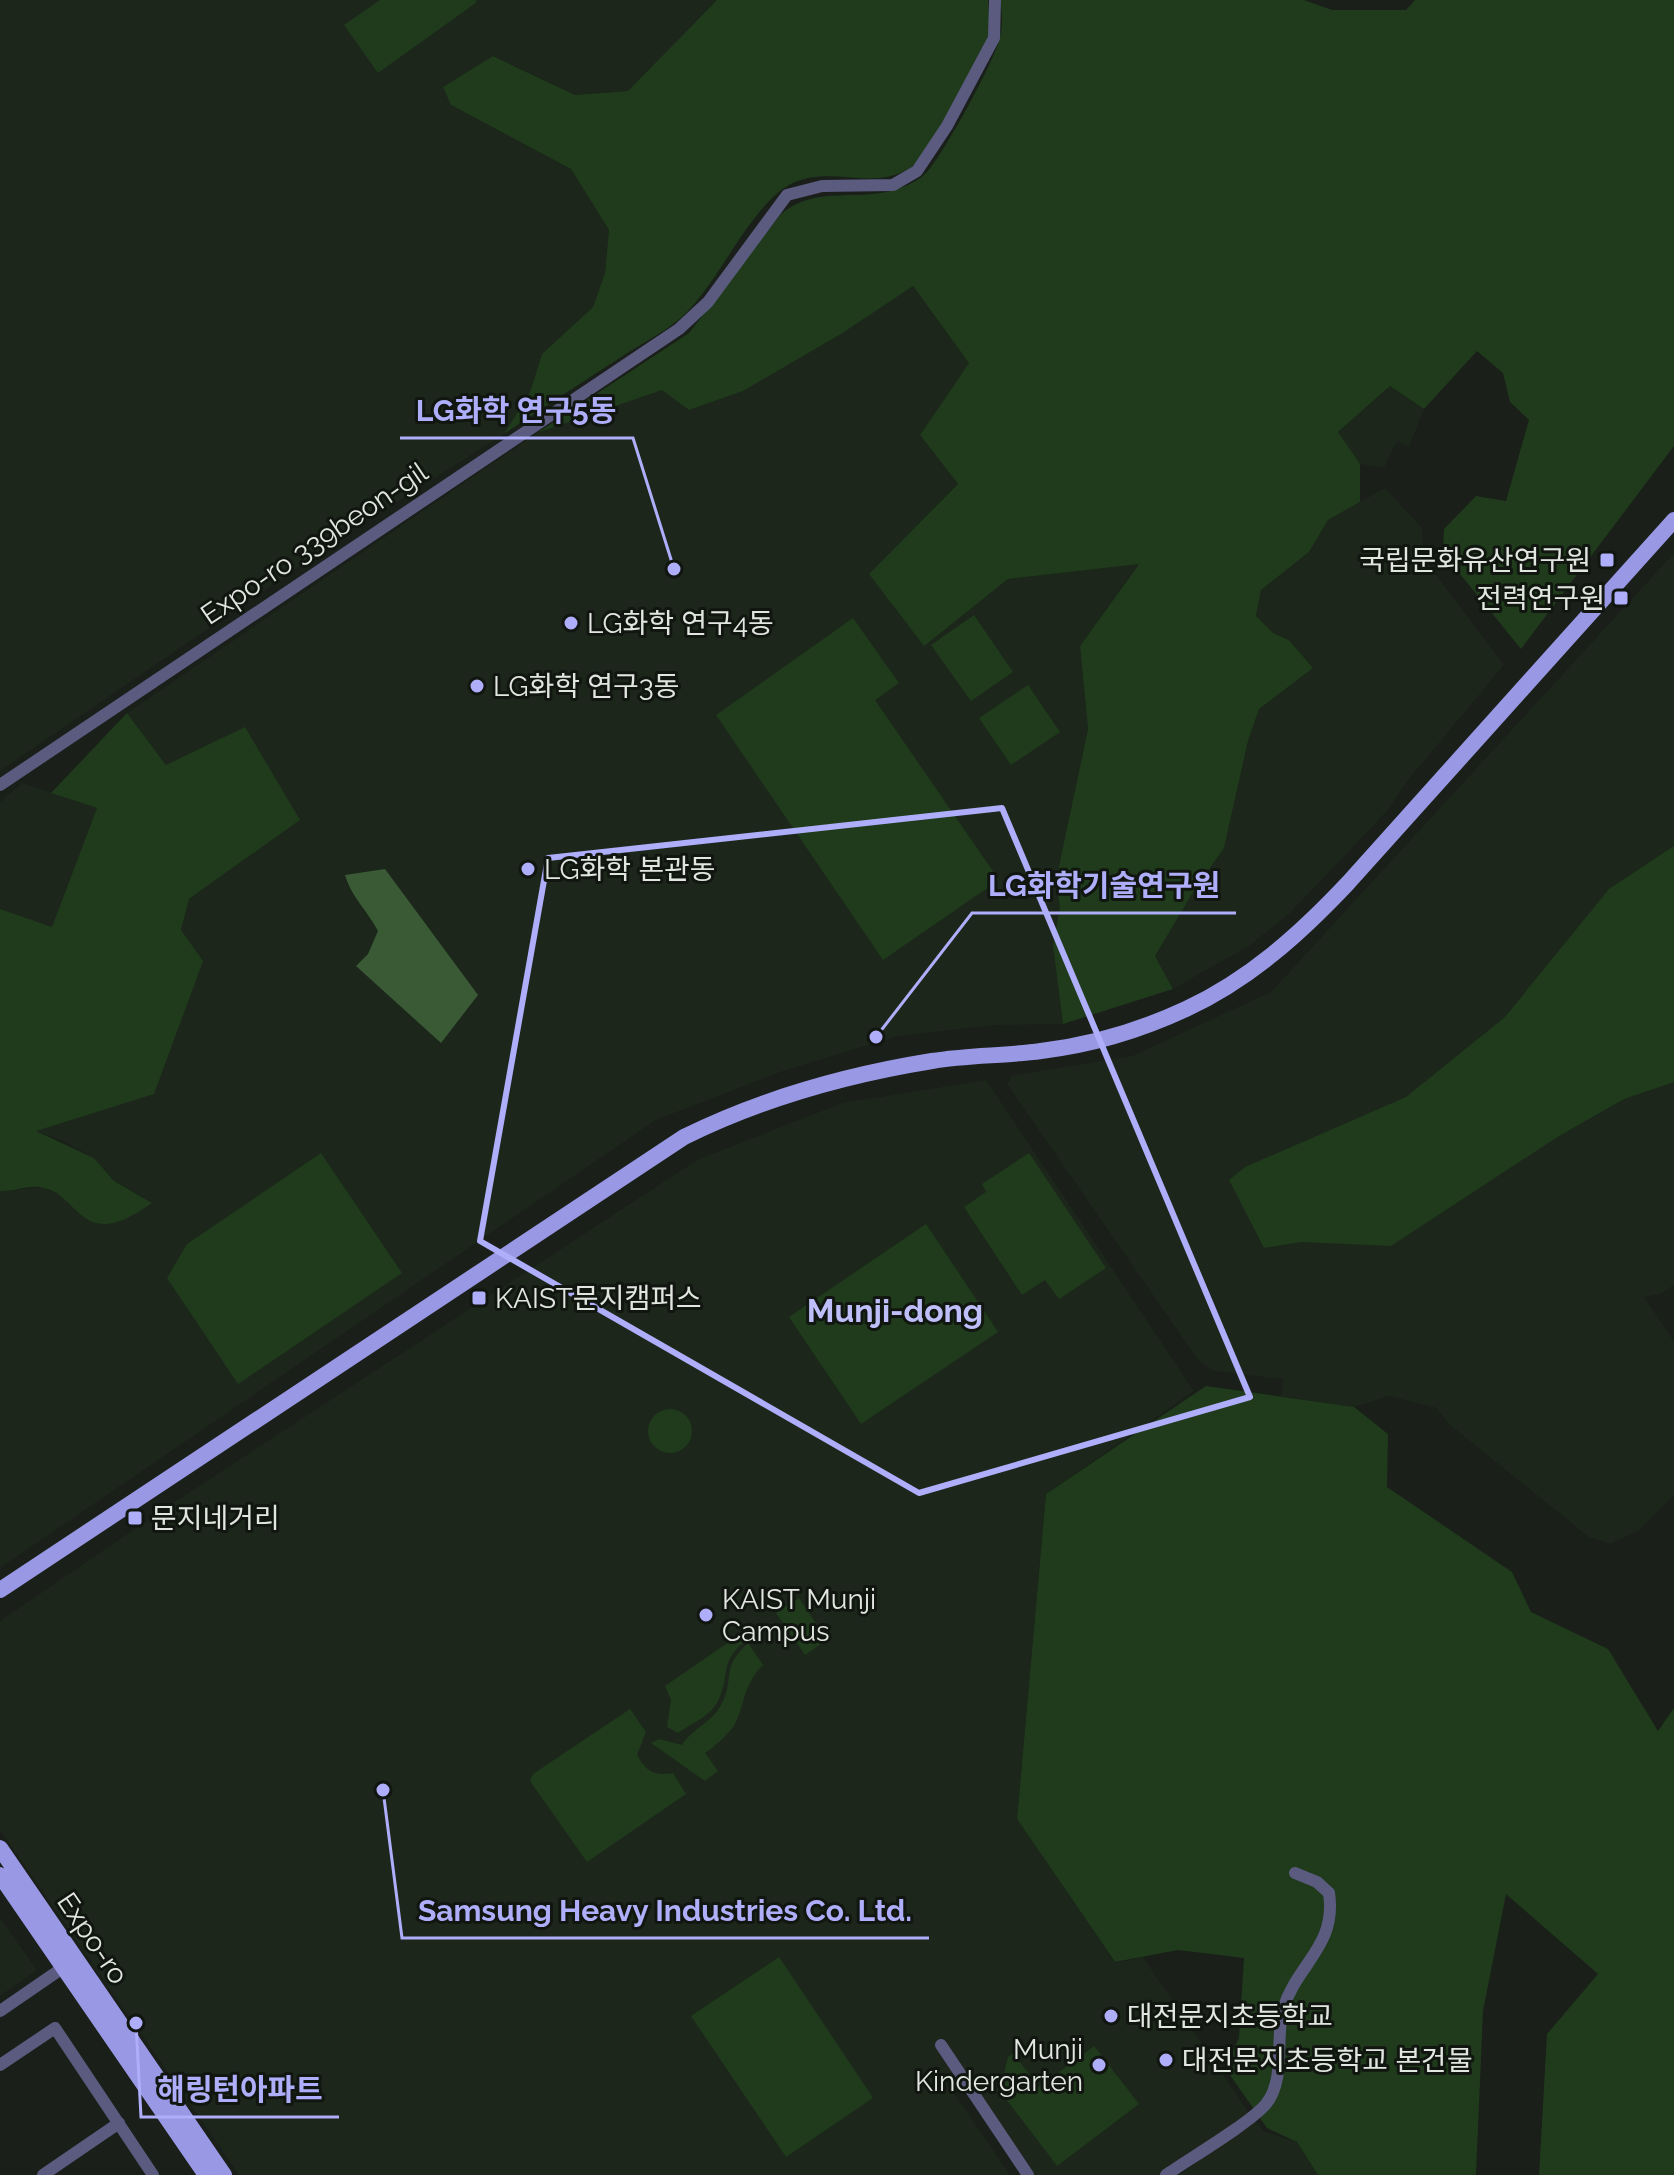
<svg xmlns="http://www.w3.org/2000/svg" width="1674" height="2175" viewBox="0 0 1674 2175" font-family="Raleway,'Noto Sans KR',sans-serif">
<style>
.built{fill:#1c261b}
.green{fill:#1f3b1c}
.water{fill:#395a35}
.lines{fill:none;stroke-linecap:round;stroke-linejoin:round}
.minor{stroke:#5b5b80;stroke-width:12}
.major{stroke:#9998e5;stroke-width:16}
.marked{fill:none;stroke:#aeaefa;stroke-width:6;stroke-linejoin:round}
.poi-dot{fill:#aeaefa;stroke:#111610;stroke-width:3}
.labels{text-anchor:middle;stroke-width:6;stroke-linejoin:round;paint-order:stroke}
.street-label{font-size:28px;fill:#e2e6e1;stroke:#111610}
.poi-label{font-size:28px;fill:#e2e6e1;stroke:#111610;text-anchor:start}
.quarter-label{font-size:32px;font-weight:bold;fill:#bebff8;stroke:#111610}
.leader{fill:none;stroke:#aeaefa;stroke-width:3}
.callout-dot{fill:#aeaefa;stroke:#111610;stroke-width:3}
.callout-label{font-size:30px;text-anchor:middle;font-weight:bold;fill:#aeaefa;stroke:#111610;stroke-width:6;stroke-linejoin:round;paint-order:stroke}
</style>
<rect width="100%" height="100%" fill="#1a1f19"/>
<!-- built -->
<path class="built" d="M0,0H717L629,91L575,95L494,56L451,105L571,169L609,230L605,273L593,307L542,354L530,392L504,434L348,533L0,771Z
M912,285L969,363L920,435L958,484L870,574L924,645L1008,579L1139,563L1080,646L1088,729L1056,880L1060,907L1053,946L1063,1024L994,1025L898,1036L783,1071L656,1120L0,1568V1191L41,1187L69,1199L84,1217L151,1202L114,1181L94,1158L61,1140L34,1131L181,930L189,899L300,820L166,765L127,713L537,433L662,389L689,410L743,391L841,334Z
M1390,386L1424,409L1409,447L1397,441L1384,468L1360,464L1337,433Z
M1385,488L1422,528L1423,558L1504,665L1409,779L1387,811L1289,914L1249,946L1173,989L1155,956L1195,889L1224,848L1248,741L1259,709L1313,668L1289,640L1273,633L1256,616L1261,590L1309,552L1328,520Z
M1674,553V1285L1661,1294L1644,1297L1674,1341V1495L1639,1530L1611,1544L1589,1537L1450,1425L1436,1408L1389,1396L1354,1407L1281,1396L1283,1379L1214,1371L1198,1360L1007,1084L1012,1076L1132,1056L1271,992Z
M22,783L97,808L52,928L0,909V802Z
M986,1080L1194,1391L1046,1494L1017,1819L1115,1963L1143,1957L1249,2113L1161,2175H1034L962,2070L946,2081L1010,2175H239L0,1830V1621L164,1509L697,1160L842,1103Z
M0,1918L37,1970L0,1996Z
M1255,2120L1265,2132L1297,2142L1318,2175H1179Z"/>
<!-- green -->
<path class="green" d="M380,0H475L477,2L378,73L344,25Z
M717,0H988L990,30L984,49L922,159C878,199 834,161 789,185C749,208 719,283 682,317C666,331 644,342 626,354C585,380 545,407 504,434L530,392L542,354L593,307L605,273L609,230L571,169L451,105L443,87L493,56L575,95L628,91Z
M1000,0H1304L1332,10H1406L1415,0H1674V446L1521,649L1443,553L1444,529L1476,496L1506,501L1529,420L1510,402L1503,373L1477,351L1424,409L1390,386L1338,432L1360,464V502L1328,520L1309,552L1261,590L1256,616L1273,633L1289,640L1313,668L1259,709L1248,741L1224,848L1195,889L1155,956L1173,989L1063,1024L1053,946L1060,907L1056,880L1088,729L1080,646L1139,564L1008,579L924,646L869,574L958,484L920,435L969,363L913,286L841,334L743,391L689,410L662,390L537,433L689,333L781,214C816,184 860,203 900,188C909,185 919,180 926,173C942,157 996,59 1000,37C1003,25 1002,12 1000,0Z
M974,615L1013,672L971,701L931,645Z
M853,618L899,683L875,700L999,880L883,960L716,715Z
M1028,685L1060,732L1011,765L979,718Z
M127,713L166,765L245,727L300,820L189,899L181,930L203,961L154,1094L36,1131L94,1158L114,1181L152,1203C133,1216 106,1234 84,1217C69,1206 63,1193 44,1188C31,1184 14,1192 0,1191V909L52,927L97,808L51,793Z
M1674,846V1082L1624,1099L1559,1136L1391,1246L1301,1242L1264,1248L1229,1180L1245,1167L1406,1097L1505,1017L1609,889Z
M321,1153L402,1273L238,1384L167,1278L187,1244Z
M1029,1153L1106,1268L1059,1299L1045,1280L1022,1295L964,1207L986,1192L982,1184Z
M926,1224L998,1332L861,1424L789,1317Z
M1206,1386L1354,1407L1388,1434L1387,1487L1512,1572L1531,1612L1608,1649L1658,1731L1674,1708V2175H1539L1547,2034L1598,1974L1506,1894L1483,2011L1476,2175H1318L1297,2142L1267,2128L1225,2068L1239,2038L1244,1958L1178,1950L1115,1962L1017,1819L1046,1494Z
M648 1431a22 22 0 1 1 44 0a22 22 0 1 1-44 0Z
M799,1598L827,1640L805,1655L776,1613Z
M742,1633L747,1640C718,1661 731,1675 718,1701C711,1716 691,1724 678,1733L667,1727L671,1700L665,1686Z
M748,1643L763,1665C746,1682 746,1696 738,1717C734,1731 714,1747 705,1753L718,1771L705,1781L651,1743L659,1739L682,1745C692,1729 712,1722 721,1705C736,1677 719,1670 748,1643Z
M630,1709L646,1732L637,1755C647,1772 653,1776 673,1773L686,1794L587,1862L530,1781L533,1774Z
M779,1957L873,2098L786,2157L691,2016Z
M1094,2046L1139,2104L1057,2166L1000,2091L1008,2057L1013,2053L1039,2087Z"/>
<!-- water -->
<path class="water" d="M385,869L478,995L441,1043L356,966L368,954L378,931C367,910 352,898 345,875Z"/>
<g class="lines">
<!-- minor -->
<path class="minor" d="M0,785L679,329L708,302L787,195L822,186L893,185L917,171L947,126L994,38L995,0
M0,2011L64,1967
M941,2045L1028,2175
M0,2065L55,2028L153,2175
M43,2175L119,2123
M1166,2175C1189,2159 1250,2123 1266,2104C1286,2079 1275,2039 1283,2009C1297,1964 1337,1946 1329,1893L1317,1882L1295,1873"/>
<!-- major -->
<path class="major" d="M0,1590L684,1137C763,1098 845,1075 932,1061C968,1055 1005,1056 1041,1051C1090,1045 1141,1030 1186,1009C1250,979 1300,934 1348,883L1674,520
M0,1848L224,2175
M0,1875L206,2175"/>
</g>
<!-- marked area -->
<path class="marked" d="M1002,808L1250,1397L919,1493L480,1241L548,858Z"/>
<!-- markers -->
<g class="poi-dot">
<rect x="1599" y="552" width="16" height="16" rx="4"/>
<rect x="1613" y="590" width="16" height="16" rx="4"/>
<circle cx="571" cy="623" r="8"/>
<circle cx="477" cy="686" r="8"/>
<circle cx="528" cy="869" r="8"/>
<rect x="471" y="1290" width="16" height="16" rx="4"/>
<rect x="127" y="1510" width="16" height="16" rx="4"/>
<circle cx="706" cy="1615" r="8"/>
<circle cx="1111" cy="2016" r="8"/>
<circle cx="1166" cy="2060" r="8"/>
<circle cx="1099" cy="2065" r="8"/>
</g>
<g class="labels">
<!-- street labels -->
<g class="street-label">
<text transform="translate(314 543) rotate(-34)" y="10">Expo-ro 339beon-gil</text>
<text transform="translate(93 1938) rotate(56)" y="10">Expo-ro</text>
</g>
<!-- poi labels -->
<g class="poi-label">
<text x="1591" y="570" text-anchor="end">국립문화유산연구원</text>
<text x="1605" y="608" text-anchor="end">전력연구원</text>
<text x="587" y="633">LG화학 연구4동</text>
<text x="493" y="696">LG화학 연구3동</text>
<text x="544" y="879">LG화학 본관동</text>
<text x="495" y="1308">KAIST문지캠퍼스</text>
<text x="151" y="1528">문지네거리</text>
<text x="722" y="1609">KAIST Munji<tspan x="722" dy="32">Campus</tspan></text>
<text x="1127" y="2026">대전문지초등학교</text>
<text x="1083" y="2059" text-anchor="end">Munji<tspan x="1083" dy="32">Kindergarten</tspan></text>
<text x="1182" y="2070">대전문지초등학교 본건물</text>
</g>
<!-- quarter labels -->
<g class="quarter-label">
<text x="895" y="1322">Munji-dong</text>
</g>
</g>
<!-- callouts -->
<path class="leader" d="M674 569L633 438H400M876 1037L972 913H1236M383 1790L402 1938H929M136 2023L141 2117H339"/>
<g class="callout-dot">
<circle cx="674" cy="569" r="8"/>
<circle cx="876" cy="1037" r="8"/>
<circle cx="383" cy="1790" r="8"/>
<circle cx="136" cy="2023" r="8"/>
</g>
<g class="callout-label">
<text x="516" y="421">LG화학 연구5동</text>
<text x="1104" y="896">LG화학기술연구원</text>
<text x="665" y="1921">Samsung Heavy Industries Co. Ltd.</text>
<text x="240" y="2100">해링턴아파트</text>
</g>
</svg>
